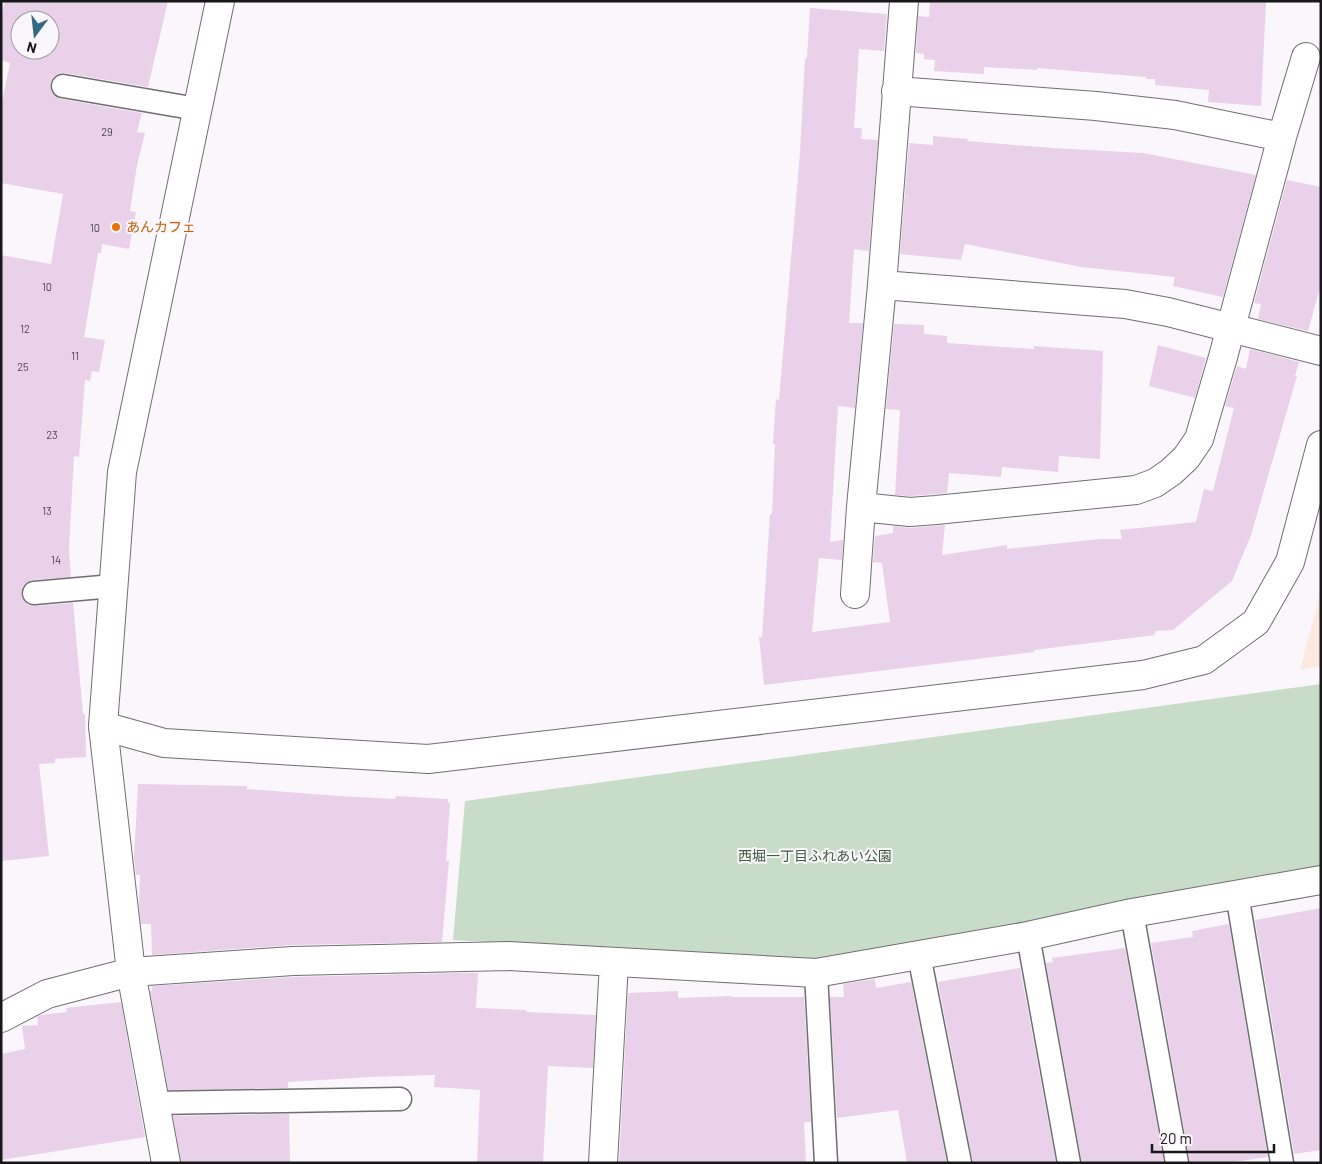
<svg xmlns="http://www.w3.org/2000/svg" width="1322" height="1164" viewBox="0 0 1322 1164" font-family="Barlow,'Noto Sans JP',sans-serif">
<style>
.commercial{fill:#fce9e0}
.green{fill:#c8ddc8}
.building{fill:#e9d1e9;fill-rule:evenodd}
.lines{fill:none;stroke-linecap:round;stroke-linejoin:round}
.service-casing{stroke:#726d73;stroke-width:25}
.minor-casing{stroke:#726d73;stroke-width:30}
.tertiary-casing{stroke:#726d73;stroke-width:30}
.service{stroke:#fff;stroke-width:22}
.minor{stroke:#fff;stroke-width:28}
.tertiary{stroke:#fff;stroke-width:28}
.food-dot{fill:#e8710a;stroke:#fbf5fc;stroke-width:2}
.labels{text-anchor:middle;stroke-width:4;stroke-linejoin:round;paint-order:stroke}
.number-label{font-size:11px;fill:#4c464d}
.food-label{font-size:14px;fill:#c56008;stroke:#fbf5fc;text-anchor:start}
.park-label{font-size:14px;fill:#3b613e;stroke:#fbf5fc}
</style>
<rect width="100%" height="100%" fill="#fbf5fc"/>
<!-- commercial -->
<path class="commercial" d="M1321,590V666L1300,670Z"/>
<!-- green -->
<path class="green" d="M1321,684V867L1241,885L818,959L453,940L465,801Z"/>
<!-- building -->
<path class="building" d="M5,1H168L148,87L65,73L58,74L53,77L50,83L51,91L55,96L61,99L142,113L137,132L145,133L137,165L130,211L136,212L129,249L102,244L101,253H98L84,337L105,340L99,372L92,371L90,381L85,380L79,457L74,456L69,549L71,577L32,580L27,582L22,587L21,594L24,601L29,605L35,606L73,603L83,714H85L86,757L55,759V763L39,764L49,856L1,861V255L51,264L63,194L1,183V107L10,63L1,60V17ZM20,20H50V50H20Z
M930,1H1266L1261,106L1208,102L1209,90L1155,85V79H1146V77L1037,68V70L984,67V74L934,71L935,60L924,59V54L916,53L918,16L929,17Z
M810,8L887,14L884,51L859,49L854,128H862L861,139L878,140L869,251L854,249L849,323H863L855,408L838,406L830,542L843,540L842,560L819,558L812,632L890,622L882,563L873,562L875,536L893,533V526L911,528L945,525L942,555L1007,545V549L1100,539H1122L1120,530L1196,522L1204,489L1213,491L1234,408L1225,406L1237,366L1246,369L1250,349L1299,362L1295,376H1297L1251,535L1232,581L1173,630L1155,631V635L1034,650V652L764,685L759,637H762L770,514H772L775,444H773L776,399L779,400L800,153L805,58H807Z
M933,136L968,139L967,141L1053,148L1143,153L1256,175L1223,297L1173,286L1175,277L1081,267L965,244L961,260L900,254L909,143L933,145Z
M1287,180L1321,187V284L1308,331L1258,319L1261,304L1254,303Z
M894,324L924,325V334L947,336V343L1034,349V346L1103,351L1100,459L1059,456L1058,472L1002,467L1001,477L949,473L947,493L910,496L895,495L900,410L886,409Z
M1158,345L1206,358L1195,398L1149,386Z
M138,784L247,786V789L339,796L395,799L396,796L448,799V803H450L446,861H449L442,942L293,945L152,955L151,924H141L139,905L140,875H136L134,858Z
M1321,908V1150L1294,1154L1255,920Z
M1229,924L1268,1157L1227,1163H1190L1151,943L1193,937L1192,931Z
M1125,948L1164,1163H1082L1046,963L1053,962L1052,958Z
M1020,968L1056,1163H973L938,982Z
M455,973H478L476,1008L526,1010V1012L596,1015L593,1068L548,1066L543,1163H477L480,1090L434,1087L435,1075L370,1077L288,1082V1088L168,1090L150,991H152V986L294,977Z
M875,979L876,988L911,982L947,1163H907L898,1110L837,1118L830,997H844L843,984Z
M678,991V998L732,996V997H804L811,1122H804L806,1163H619L628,993Z
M121,1002L145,1137L1,1160V1054L25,1049L22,1026L38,1025L37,1017L41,1015L67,1012L66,1008Z
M289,1114L290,1163H181L173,1116Z"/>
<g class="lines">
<!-- service casing -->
<g class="service-casing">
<path id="service" d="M63,86L197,109
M34,593L113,586
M1237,894L1282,1163
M1132,913L1177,1163
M1028,936L1069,1163
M919,955L960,1163
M816,973L826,1163
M156,1103L400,1099"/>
</g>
<!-- minor casing -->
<g class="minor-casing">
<path id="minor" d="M904,1L882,285L1125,304L1168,312L1321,351
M1282,137L1306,57
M882,285L861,507L910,512L936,510L1136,490L1155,483L1171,472L1186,458L1199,439L1223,357L1282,137L1175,115L1096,106L896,91
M855,594L861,507
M1,1018L47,994L131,972L293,961L508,956L816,973L1028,936L1132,913L1321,880
M166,1163L131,972L103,726L122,472L220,1
M603,1163L614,963"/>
</g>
<!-- tertiary casing -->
<g class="tertiary-casing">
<path id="tertiary" d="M103,726L164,743L428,759L1143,675L1204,660L1256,622L1290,562L1321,445"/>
</g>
<!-- service -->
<use href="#service" class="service"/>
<!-- minor -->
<use href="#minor" class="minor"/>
<!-- tertiary -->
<use href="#tertiary" class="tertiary"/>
</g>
<!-- markers -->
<circle class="food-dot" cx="116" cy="227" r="5"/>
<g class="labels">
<!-- number labels -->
<g class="number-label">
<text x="107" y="136">29</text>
<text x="95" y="232">10</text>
<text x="47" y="291">10</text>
<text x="25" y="333">12</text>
<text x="75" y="360">11</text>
<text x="23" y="371">25</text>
<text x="52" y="439">23</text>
<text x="47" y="515">13</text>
<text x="56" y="564">14</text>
</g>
<!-- food labels -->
<g class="food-label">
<text x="126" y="232">あんカフェ</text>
</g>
<!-- park labels -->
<g class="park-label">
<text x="815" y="861">西堀一丁目ふれあい公園</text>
</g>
</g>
<!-- border -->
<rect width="1322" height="1164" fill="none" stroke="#181719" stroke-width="5"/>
<!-- north arrow -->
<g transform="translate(35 35) rotate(195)"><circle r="24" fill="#fbf5fc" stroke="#a09ca1"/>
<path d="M0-4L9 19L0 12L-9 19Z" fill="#356a86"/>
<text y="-8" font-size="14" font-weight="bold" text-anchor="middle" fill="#181719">N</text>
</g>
<!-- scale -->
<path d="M1152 1144v8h122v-8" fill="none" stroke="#181719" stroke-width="2.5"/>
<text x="1160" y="1144" font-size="15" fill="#181719" stroke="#fbf5fc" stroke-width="4" paint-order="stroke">20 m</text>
</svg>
